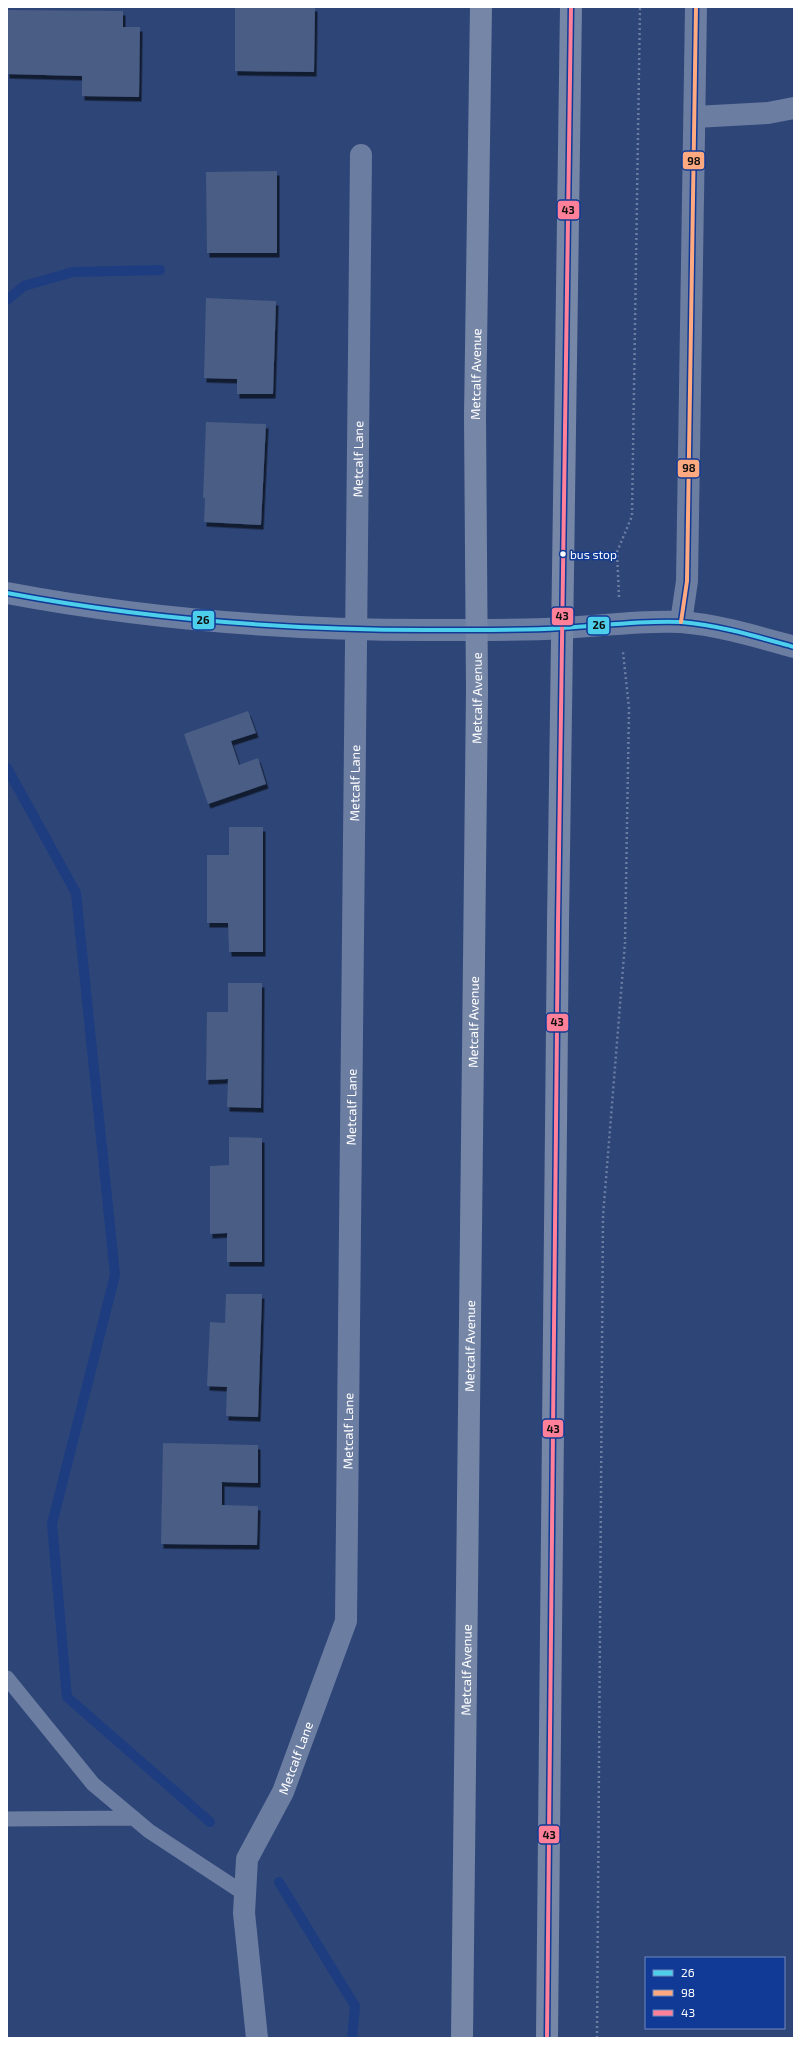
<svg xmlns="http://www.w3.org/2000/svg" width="801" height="2045" viewBox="0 0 801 2045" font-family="'Exo 2',sans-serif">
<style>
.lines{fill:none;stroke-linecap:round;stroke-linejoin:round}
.stream{stroke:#1e3d80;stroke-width:10}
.building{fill:#4a5d85;filter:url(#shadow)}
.path{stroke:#6c7da2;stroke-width:2.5;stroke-dasharray:2 3;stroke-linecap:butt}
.service{stroke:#6c7da2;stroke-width:15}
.minor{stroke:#6c7da2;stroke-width:22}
.tertiary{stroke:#6c7da2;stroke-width:22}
.primary{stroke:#7586a7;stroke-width:22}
.bus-1-casing{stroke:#103a95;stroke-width:7}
.bus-2-casing{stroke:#103a95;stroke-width:7}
.bus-3-casing{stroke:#103a95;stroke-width:7}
.bus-1{stroke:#4dcfeb;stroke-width:4}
.bus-2{stroke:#ffa980;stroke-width:4}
.bus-3{stroke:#ff8098;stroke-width:4}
.bus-dot{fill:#fff;stroke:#103a95;stroke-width:1.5}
.labels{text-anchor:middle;stroke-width:3;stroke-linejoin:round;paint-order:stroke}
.bus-label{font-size:12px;fill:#fff;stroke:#103a95;text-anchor:start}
.street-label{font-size:13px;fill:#fff;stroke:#103a95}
.line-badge{stroke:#103a95;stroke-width:1.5}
.pale-badge-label{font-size:11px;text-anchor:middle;font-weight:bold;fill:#111}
</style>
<defs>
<filter id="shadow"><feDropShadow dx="2.5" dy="4.5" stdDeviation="0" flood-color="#0009"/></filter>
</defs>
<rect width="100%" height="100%" fill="#2e4577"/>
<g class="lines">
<!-- stream -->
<path class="stream" d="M7,300L24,286L73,272L160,270
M7,768L76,893L115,1275L52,1524L67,1697L210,1822
M279,1882L355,2006L352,2038"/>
</g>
<!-- building -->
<path class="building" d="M235,7H315L314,72L235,71Z
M7,10L123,11V27H140L139,97L82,96V76L7,74Z
M277,171V253H207L206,172Z
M206,298L276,301L273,394H237V379L204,378Z
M206,422L266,424L261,525L204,522L205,498H203Z
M248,711L256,733L231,741L239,765L258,758L266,784L208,804L184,734Z
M229,827H263V952H229L228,923H207V855H229Z
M228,983H262L261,1108L227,1107L228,1079L206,1080L207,1012H228Z
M229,1137L262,1138V1262H227V1233L210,1234V1166L229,1165Z
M226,1294H262L258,1417L226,1416L227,1387L207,1386L210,1322L225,1323Z
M163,1443L258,1445V1483L222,1482V1505L258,1506L257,1545L161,1544Z"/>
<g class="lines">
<!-- path -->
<path class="path" d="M619,597L617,552L632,516L640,7
M597,2038L603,1216L625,943L629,708L623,652"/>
<!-- service -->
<path class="service" d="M7,1678L93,1784L149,1831L245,1894
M7,1819L134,1818"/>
<!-- minor -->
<g class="minor">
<path d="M695,117L768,113L794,108"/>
<path d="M681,622L687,581L696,7"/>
<path id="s1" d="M257,2038L244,1913L247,1859L283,1792L346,1621L361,155"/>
</g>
<!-- tertiary -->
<path class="tertiary" d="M7,593C145,619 286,630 427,630C472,630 517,631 562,628C602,626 642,620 681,622C719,625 758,637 794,647"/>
<!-- primary -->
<g class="primary">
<path id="s2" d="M462,2038L477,691L475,416L481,7"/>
<path d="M547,2038L558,924L571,7"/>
</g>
<!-- bus-1 casing -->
<g class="bus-1-casing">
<path id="bus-1" d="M7,593C145,619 286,630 427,630C472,630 517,631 562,628C602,626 642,620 681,622C719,625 758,637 794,647"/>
</g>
<!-- bus-2 casing -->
<g class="bus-2-casing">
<path id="bus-2" d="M681,622L687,581L696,7"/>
</g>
<!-- bus-3 casing -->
<g class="bus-3-casing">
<path id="bus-3" d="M547,2038L558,924L571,7"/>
</g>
<!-- bus-1 -->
<use href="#bus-1" class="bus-1"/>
<!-- bus-2 -->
<use href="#bus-2" class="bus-2"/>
<!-- bus-3 -->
<use href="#bus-3" class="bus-3"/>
</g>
<!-- markers -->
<circle class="bus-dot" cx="563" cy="554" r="3.5"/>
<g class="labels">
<!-- bus labels -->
<g class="bus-label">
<text x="570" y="559">bus stop</text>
</g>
<!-- street labels -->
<g class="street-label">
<text dy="5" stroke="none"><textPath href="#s2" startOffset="1664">Metcalf Avenue</textPath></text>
<text dy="5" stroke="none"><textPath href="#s1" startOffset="1600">Metcalf Lane</textPath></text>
<text dy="5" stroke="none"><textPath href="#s2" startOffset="1340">Metcalf Avenue</textPath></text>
<text dy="5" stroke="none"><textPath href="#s1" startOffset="1276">Metcalf Lane</textPath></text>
<text dy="5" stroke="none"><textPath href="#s2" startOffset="1016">Metcalf Avenue</textPath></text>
<text dy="5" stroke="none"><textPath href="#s1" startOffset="952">Metcalf Lane</textPath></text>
<text dy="5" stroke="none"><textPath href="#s2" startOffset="692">Metcalf Avenue</textPath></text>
<text dy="5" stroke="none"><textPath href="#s1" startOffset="628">Metcalf Lane</textPath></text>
<text dy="5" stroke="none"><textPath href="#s2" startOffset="368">Metcalf Avenue</textPath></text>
<text dy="5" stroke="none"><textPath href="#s1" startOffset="292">Metcalf Lane</textPath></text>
</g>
</g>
<g class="line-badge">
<rect x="682" y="151" width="23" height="19" rx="4" fill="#ffa980"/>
<rect x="557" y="200" width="23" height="20" rx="4" fill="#ff8098"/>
<rect x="677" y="459" width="23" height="19" rx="4" fill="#ffa980"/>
<rect x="551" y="607" width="23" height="19" rx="4" fill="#ff8098"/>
<rect x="192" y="610" width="23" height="20" rx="4" fill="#4dcfeb"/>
<rect x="587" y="616" width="23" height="19" rx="4" fill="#4dcfeb"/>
<rect x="546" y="1013" width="23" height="19" rx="4" fill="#ff8098"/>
<rect x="542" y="1419" width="22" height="19" rx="4" fill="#ff8098"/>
<rect x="538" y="1825" width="22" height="19" rx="4" fill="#ff8098"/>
</g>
<g class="pale-badge-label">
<text x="694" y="165">98</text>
<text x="568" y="214">43</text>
<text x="689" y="472">98</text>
<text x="562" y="620">43</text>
<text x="203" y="624">26</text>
<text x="599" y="629">26</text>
<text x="557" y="1026">43</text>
<text x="553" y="1433">43</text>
<text x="549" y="1839">43</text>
</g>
<!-- border -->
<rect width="801" height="2045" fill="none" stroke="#ffffff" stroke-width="16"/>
<!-- legend -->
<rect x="645" y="1957" width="140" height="72" fill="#103a95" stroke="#7089bf"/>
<rect x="653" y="1970" width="20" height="6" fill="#4dcfeb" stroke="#7089bf"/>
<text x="681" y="1977" font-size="12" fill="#ffffff">26</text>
<rect x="653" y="1990" width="20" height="6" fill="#ffa980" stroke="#7089bf"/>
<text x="681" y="1997" font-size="12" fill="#ffffff">98</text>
<rect x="653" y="2010" width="20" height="6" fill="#ff8098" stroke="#7089bf"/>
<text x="681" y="2017" font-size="12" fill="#ffffff">43</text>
</svg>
